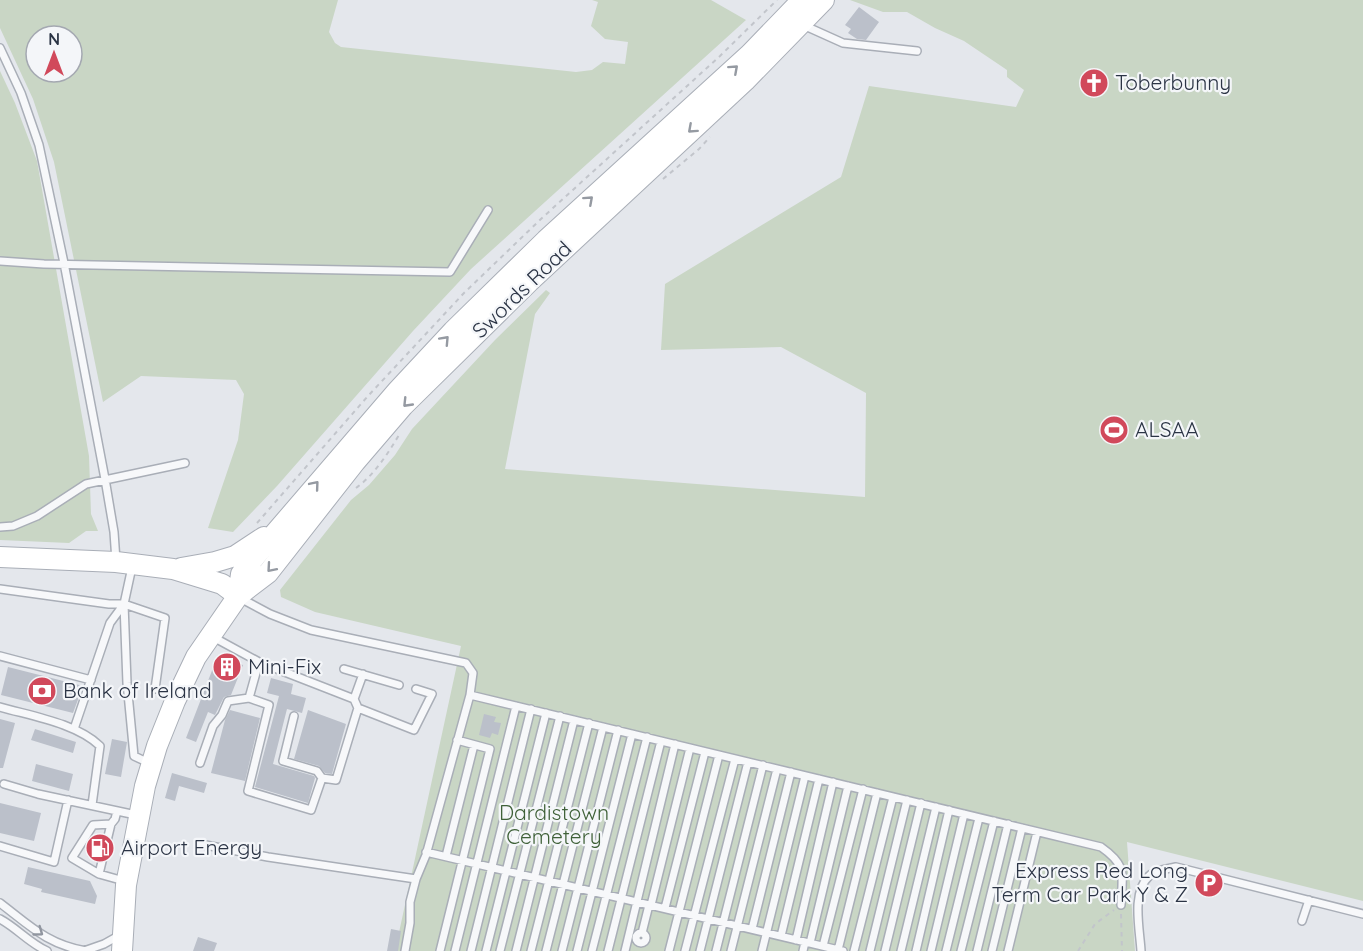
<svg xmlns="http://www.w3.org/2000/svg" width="1363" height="951" viewBox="0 0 1363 951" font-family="Quicksand,sans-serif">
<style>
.green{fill:#c9d6c5;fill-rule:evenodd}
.building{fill:#bbc0ca}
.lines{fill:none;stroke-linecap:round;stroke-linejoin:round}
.lane-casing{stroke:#a9aeb7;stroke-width:10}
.secondary-casing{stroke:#a9aeb7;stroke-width:22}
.path{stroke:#c2c5cb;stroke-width:2;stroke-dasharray:4.5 4.5;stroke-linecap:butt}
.lane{stroke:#f7f8fa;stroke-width:7}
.secondary{stroke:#fff;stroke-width:20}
.oneway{stroke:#959aa2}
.oneway2{stroke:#9196a0}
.labels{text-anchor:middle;stroke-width:4.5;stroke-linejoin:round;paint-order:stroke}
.poi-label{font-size:21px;fill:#2b3445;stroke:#f4f6f9;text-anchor:start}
.street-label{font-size:21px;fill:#2b3445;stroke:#f4f6f9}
.park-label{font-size:21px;fill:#3f6138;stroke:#f4f6f9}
</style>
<rect width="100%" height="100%" fill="#e4e7ec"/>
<!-- green -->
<path class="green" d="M0,0H338L329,32L335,43L341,47L576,72L592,70L603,62L625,64L628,42L605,39L591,26L598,2L592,0H711L746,20L471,269L413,331L277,486L233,532L208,528L238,440L244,394L236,380L141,376L103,402L54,162L33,99L0,28ZM36,36H72V72H36Z
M850,0H1363V901L1127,842L1135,951H395L461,646L315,612L281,597L280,590L351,500L369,485L395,455L412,429L495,340L546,290L550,293L535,314L505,469L865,497L866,393L781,347L661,350L665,284L841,177L869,86L1016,107L1024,90L1007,77V70L964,41L935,28L907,12H883Z
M0,71L15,103L37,161L89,456L91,514L98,531H86L69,543L0,540Z"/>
<!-- building -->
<path class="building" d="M859,7L879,22L866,40L857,39L848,33L851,29L845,25Z
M218,655L243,665L231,695L224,697L215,715L208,712L196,742L186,738Z
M8,667L83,686L73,713L1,695Z
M271,678L293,684L291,694L306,698L302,713L287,709L273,764L314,776L315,778L308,803L255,787L279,696L267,693Z
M230,710L260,718L245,781L211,773L225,720Z
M308,710L346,724L332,774L325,773L319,766L294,759Z
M484,714L496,717L494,722L501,723L498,735L492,733L490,738L479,735Z
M0,719L15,723L3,768H0Z
M35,729L76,742L73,753L31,740Z
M112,739L127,742L121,777L105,774Z
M36,764L73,774L69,791L32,781Z
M172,773L207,783L204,793L179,786L175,801L165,798Z
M0,803L41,813L34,841L0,833Z
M100,833L103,834L96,862L87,856Z
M28,867L90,881L97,896L95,904L41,892L42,889L24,884Z
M391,929L401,931L398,951H387Z
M198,937L217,943L214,951H193Z"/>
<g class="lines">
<!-- lane casing -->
<g class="lane-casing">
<path id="lane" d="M803,25L843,43L917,51
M0,48L21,93L39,145L64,263L105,479L114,532L116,561
M0,261L44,264L450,272L488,210
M0,527L13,526L37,516L86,484L185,463
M0,589L109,604H124L165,618L155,689
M124,604L127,683L134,756L149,763
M213,637L259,662L354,699L358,708L336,780L322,778L311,810L248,791L269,705L249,698L259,662
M0,656L91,680
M344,669L399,685
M470,695L1101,847C1128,866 1122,874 1121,905
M354,699L363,674
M0,707C31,716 76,723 100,746L92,805
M358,708L414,730L432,694L416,689
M294,716L283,761L317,771L322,778
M74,729L110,623L124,604L132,567
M200,763L213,726L222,715L228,701L249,698
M4,784L38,794L136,815
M117,811L115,819L111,824L99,874L124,881
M200,844L268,857L416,879L426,855L470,695L473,673L466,663L311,630L270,614L240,598
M0,846L54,862L68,800
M426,852L843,951
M446,856L474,745
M99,874L72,858L93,825L111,824
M0,903C29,925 48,945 86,951
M651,905L690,748
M665,908L705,752
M0,919C17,928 29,943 47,951
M1302,921L1309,900
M752,929L791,772
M642,933L649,905
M636 938a5 5 0 1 1 10 0a5 5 0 1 1-10 0Z
M781,936L819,779
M796,940L833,782
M810,943L848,786
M823,946L863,789
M838,950L877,793
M84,951L104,944L120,935
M405,951L410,923V902L416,879
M440,951L490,749L457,740
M455,951L516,706
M471,951L531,709
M486,951L546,713
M500,951L560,716
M516,951L574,720
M531,951L589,723
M546,951L603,727
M562,951L618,730
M577,951L632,734
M592,951L647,737
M608,951L661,741
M625,951L675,744
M669,951L719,755
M685,951L735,759
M700,951L748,762
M716,951L763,765
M731,951L777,769
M762,951L805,776
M803,951L805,942
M854,951L893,797
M870,951L907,800
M885,951L921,803
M901,951L936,807
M916,951L949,810
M931,951L964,814
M946,951L979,818
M961,951L994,821
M977,951L1008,824
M992,951L1022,828
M1008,951L1037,832
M1141,951C1140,930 1131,893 1149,876C1155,870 1167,869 1176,867L1363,914"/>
</g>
<!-- secondary casing -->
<g class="secondary-casing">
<path id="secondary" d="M0,557L116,562L173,569L222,584L238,596
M181,568L215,562L235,556L264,537
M238,596L241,574L263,547L398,390L453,331L546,240L750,54L802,0
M122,951L126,885L145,786L157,746L175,701L196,657L238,596L268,573L355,462L403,406L529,282L745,81L824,0"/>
</g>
<!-- path -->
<path class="path" d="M663,179L699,149L710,137
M356,488C374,475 387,455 399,435
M257,523L368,396L464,293L542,218L720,56L777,0
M1121,914L1122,951
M1078,951L1095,924L1114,910"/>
<!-- lane -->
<use href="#lane" class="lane"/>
<!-- secondary -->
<use href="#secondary" class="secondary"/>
</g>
<!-- one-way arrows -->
<defs><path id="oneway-chevron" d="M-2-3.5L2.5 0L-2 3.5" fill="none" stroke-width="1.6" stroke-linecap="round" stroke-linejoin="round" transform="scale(1.5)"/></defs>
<g class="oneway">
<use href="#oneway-chevron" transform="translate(734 69) rotate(-42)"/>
<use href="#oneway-chevron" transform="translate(692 129) rotate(138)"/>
<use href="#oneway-chevron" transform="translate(589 200) rotate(-42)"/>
<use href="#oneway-chevron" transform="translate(445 340) rotate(-47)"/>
<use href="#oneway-chevron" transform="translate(407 403) rotate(134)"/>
<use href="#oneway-chevron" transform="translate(315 485) rotate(-50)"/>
<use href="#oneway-chevron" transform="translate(271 568) rotate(131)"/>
</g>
<use class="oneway2" href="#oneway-chevron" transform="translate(39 932) rotate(36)"/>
<!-- icons -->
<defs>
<g id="church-disc" transform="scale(1.5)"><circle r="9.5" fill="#d1495b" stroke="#f4f6f9"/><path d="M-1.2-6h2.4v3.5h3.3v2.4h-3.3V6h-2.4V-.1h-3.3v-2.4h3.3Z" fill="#fff"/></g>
<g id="stadium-disc" transform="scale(1.5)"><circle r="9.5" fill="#d1495b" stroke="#f4f6f9"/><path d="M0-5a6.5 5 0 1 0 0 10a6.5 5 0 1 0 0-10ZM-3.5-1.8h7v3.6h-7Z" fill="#fff"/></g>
<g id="building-disc" transform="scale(1.5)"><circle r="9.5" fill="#d1495b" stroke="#f4f6f9"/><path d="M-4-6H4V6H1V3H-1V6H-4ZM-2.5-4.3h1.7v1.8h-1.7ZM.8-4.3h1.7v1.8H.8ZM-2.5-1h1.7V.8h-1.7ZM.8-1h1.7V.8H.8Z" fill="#fff"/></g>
<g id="bank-disc" transform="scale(1.5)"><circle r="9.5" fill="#d1495b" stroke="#f4f6f9"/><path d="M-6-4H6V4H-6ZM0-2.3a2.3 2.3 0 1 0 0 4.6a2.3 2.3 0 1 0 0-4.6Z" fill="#fff"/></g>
<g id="fuel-disc" transform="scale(1.5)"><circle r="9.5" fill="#d1495b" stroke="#f4f6f9"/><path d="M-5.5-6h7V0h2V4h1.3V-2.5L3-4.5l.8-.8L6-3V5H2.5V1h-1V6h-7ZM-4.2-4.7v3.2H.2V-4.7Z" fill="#fff"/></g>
<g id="parking-disc" transform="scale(1.5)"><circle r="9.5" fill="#d1495b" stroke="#f4f6f9"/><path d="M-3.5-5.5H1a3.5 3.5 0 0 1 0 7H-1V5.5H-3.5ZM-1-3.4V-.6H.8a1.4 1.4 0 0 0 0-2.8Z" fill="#fff"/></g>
</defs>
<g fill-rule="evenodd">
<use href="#church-disc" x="1094" y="83"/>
<use href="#stadium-disc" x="1114" y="430"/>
<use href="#building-disc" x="227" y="667"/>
<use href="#bank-disc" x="42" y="691"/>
<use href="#fuel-disc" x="100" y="848"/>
<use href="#parking-disc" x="1209" y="883"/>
</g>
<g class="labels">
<!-- poi labels -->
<g class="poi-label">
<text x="1115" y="90">Toberbunny</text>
<text x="1135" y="437">ALSAA</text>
<text x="248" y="674">Mini-Fix</text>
<text x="63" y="698">Bank of Ireland</text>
<text x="121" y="855">Airport Energy</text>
<text x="1188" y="878" text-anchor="end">Express Red Long<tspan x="1188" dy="24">Term Car Park Y &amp; Z</tspan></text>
</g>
<!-- street labels -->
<g class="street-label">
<text transform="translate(522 290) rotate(-44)" y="7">Swords Road</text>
</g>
<!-- park labels -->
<g class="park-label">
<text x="554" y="820">Dardistown<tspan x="554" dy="24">Cemetery</tspan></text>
</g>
</g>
<!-- north arrow -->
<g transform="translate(54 54)"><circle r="28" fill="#f4f6f9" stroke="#a4a8b1" stroke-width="1.5"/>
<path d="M0-4.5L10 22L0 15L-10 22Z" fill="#d1495b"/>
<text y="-9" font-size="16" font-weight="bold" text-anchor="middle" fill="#2b3445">N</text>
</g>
</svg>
